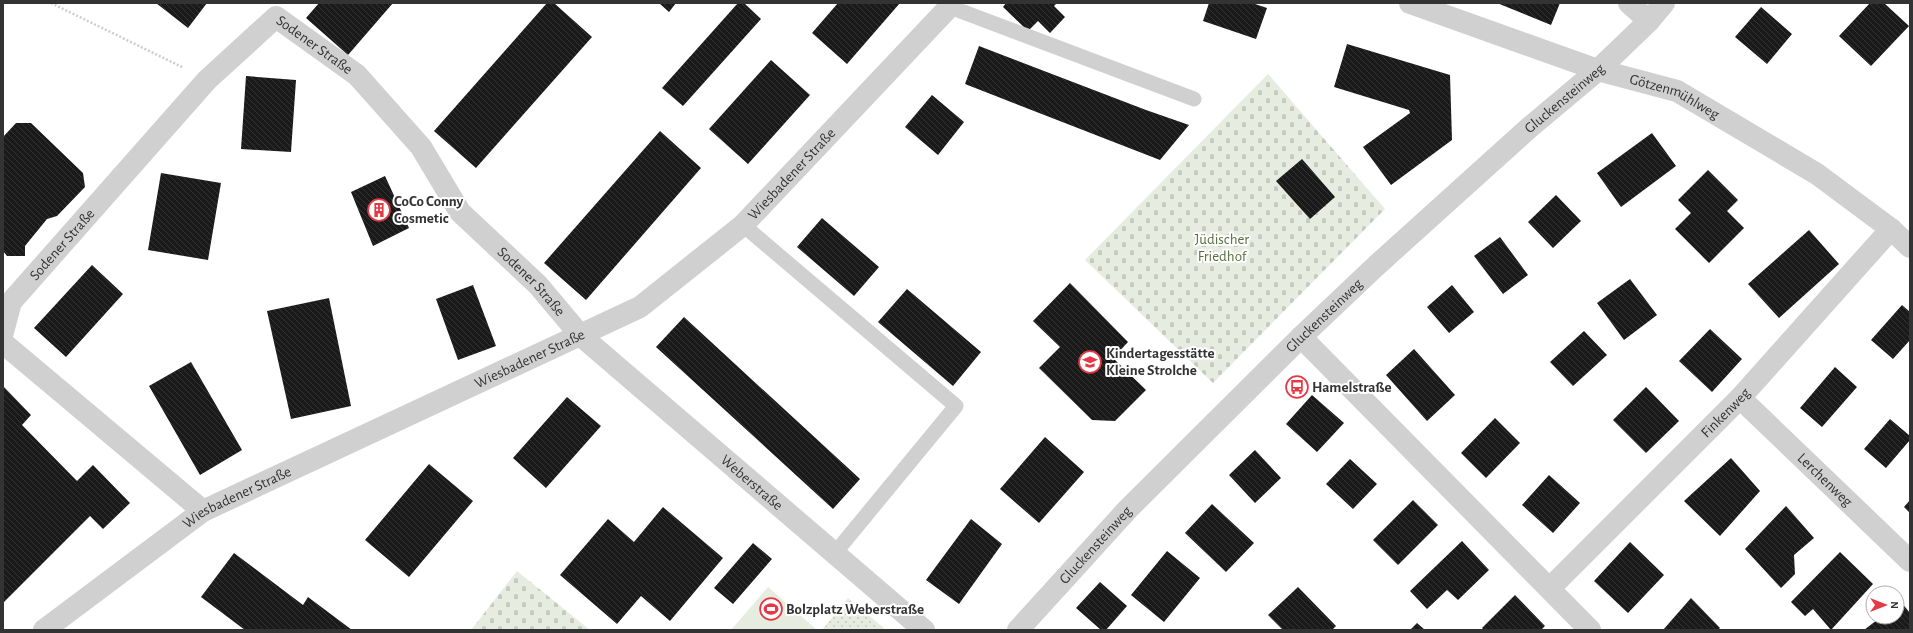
<svg xmlns="http://www.w3.org/2000/svg" width="1913" height="633" viewBox="0 0 1913 633" font-family="'Alegreya Sans',sans-serif">
<style>
.green{fill:url(#green-dots)}
.cemetery{fill:url(#cemetery-stones)}
.pitch{fill:#e6ecdf}
.building{fill:url(#building-back-hatch)}
.lines{fill:none;stroke-linecap:round;stroke-linejoin:round}
.path{stroke:#cdcdcd;stroke-width:2.5;stroke-dasharray:2 2;stroke-linecap:butt}
.service{stroke:#d0d0d0;stroke-width:15}
.minor{stroke:#d0d0d0;stroke-width:22}
.labels{text-anchor:middle;stroke-width:4;stroke-linejoin:round;paint-order:stroke}
.street-label{font-size:15px;fill:#333;stroke:#fff}
.poi-label{font-size:15px;font-weight:bold;fill:#333;stroke:#fff;text-anchor:start}
.park-label{font-size:15px;fill:#56703f;stroke:#fff}
</style>
<defs>
<pattern id="green-dots" width="8" height="8" patternUnits="userSpaceOnUse"><rect width="8" height="8" fill="#e6ecdf"/><path d="M2 2h.1M6 6h.1" fill="none" stroke="#c6cbc0" stroke-width="1.8" stroke-linecap="round"/></pattern>
<pattern id="cemetery-stones" width="16" height="16" patternUnits="userSpaceOnUse"><rect width="16" height="16" fill="#e6ecdf"/><path d="M2 7V4a2 2 0 0 1 4 0v3zM10 15v-3a2 2 0 0 1 4 0v3z" fill="#c6cbc0"/></pattern>
<pattern id="building-back-hatch" width="6" height="6" patternUnits="userSpaceOnUse"><rect width="6" height="6" fill="#1a1a1a"/><path d="M-1 5l2 2M0 0l6 6M5-1l2 2" fill="none" stroke="#333"/></pattern>
</defs>
<rect width="100%" height="100%" fill="#fff"/>
<!-- green -->
<path class="green" d="M848,598L886,630H822Z"/>
<!-- cemetery -->
<path class="cemetery" d="M1268,74L1385,209L1213,383L1085,260Z
M517,571L590,630H471Z"/>
<!-- pitch -->
<path class="pitch" d="M768,587L817,630H731Z"/>
<!-- building -->
<path class="building" d="M156,3H207L188,28Z
M319,3H393L348,55L306,18Z
M547,3H554L592,37L476,168L434,131Z
M659,3H676L669,12Z
M738,3H744L761,19L683,106L662,88Z
M838,3H900L847,64L812,33Z
M1006,3H1057L1054,6L1065,17L1050,33L1038,21L1028,31L1003,7Z
M1209,3H1252L1267,8L1256,39L1203,21Z
M1497,3H1560L1551,25Z
M1870,3H1884L1909,26L1871,66L1839,36Z
M1761,7L1792,34L1767,64L1735,37Z
M1347,44L1450,75L1452,140L1391,185L1363,147L1410,113L1409,110L1334,87Z
M979,46L1146,110L1189,125L1160,160L965,84Z
M771,60L810,95L748,164L709,129Z
M246,76L296,80L291,152L241,149Z
M932,95L964,122L938,155L905,127Z
M16,123H31L83,173L85,187L57,216L47,219L25,246V256H7L3,251V137Z
M660,131L701,168L586,300L544,263Z
M1652,133L1676,166L1621,207L1597,173Z
M1302,159L1335,197L1310,219L1276,181Z
M1708,170L1738,200L1727,211L1744,228L1709,263L1675,229L1691,213L1678,200Z
M161,173L221,183L208,260L148,250Z
M385,176L409,228L373,246L351,192Z
M1556,195L1581,221L1553,248L1528,222Z
M822,218L879,267L854,296L797,247Z
M1809,230L1839,264L1779,318L1748,284Z
M1500,237L1528,275L1503,294L1474,256Z
M92,265L123,294L66,357L34,328Z
M1630,279L1657,315L1624,340L1597,303Z
M1070,283L1128,342L1113,358L1146,390L1115,421L1092,420L1039,368L1060,347L1033,321Z
M473,285L496,346L458,360L436,299Z
M1452,285L1474,312L1449,333L1427,307Z
M907,289L981,352L953,386L878,322Z
M329,298L351,406L291,419L267,311Z
M1902,305L1910,312V340L1893,359L1871,340Z
M684,317L860,479L833,509L656,347Z
M1710,329L1742,359L1712,392L1679,361Z
M1584,331L1607,355L1573,386L1550,362Z
M1414,349L1455,395L1427,421L1386,375Z
M191,362L242,450L200,475L149,386Z
M1835,367L1857,387L1822,427L1800,408Z
M3,386L31,415L22,425L77,481L93,465L130,503L103,529L90,516L3,603Z
M1646,387L1679,421L1646,453L1613,420Z
M1312,395L1344,423L1317,452L1286,424Z
M567,397L601,426L546,488L513,458Z
M1495,418L1520,443L1486,478L1461,453Z
M1890,419L1910,436V440L1886,468L1864,449Z
M1045,437L1084,472L1039,523L1000,489Z
M1255,450L1281,478L1255,503L1229,475Z
M1731,458L1760,491L1720,536L1684,501Z
M1350,459L1377,484L1353,509L1326,484Z
M429,464L473,501L409,577L365,540Z
M1549,475L1580,503L1553,533L1522,505Z
M1413,500L1438,525L1398,565L1373,540Z
M1910,500V513L1904,507Z
M1212,504L1254,543L1226,572L1185,533Z
M1786,506L1814,538L1794,555L1795,574L1781,588L1745,549Z
M663,507L723,558L670,621L641,596L617,624L560,575L608,519L634,542Z
M971,519L1002,544L959,604L926,580Z
M1462,541L1489,570L1458,600L1447,590L1427,609L1410,591Z
M1630,542L1664,575L1628,613L1594,581Z
M753,543L772,559L733,604L714,588Z
M1167,551L1200,578L1164,622L1131,595Z
M1840,552L1873,584L1831,630L1813,609L1805,616L1791,602Z
M234,553L303,605L308,597L352,630H245L201,597Z
M1100,582L1127,606L1106,630H1101L1076,608Z
M1298,587L1336,626L1332,630H1283L1268,615Z
M1515,595L1545,626L1541,630H1484L1482,628Z
M1691,598L1720,628L1718,630H1663Z
M1901,602L1910,613V630H1864L1881,617H1897V605Z
M1417,623L1425,630H1410Z"/>
<g class="lines">
<!-- path -->
<path class="path" d="M51,3L184,68"/>
<!-- service -->
<path class="service" d="M950,7L1194,99
M743,225L956,406L835,553"/>
<!-- minor -->
<g class="minor">
<path id="s1" d="M1410,3L1598,70L1677,91L1817,174L1891,229L1910,247"/>
<path d="M1629,3L1649,21"/>
<path id="s2" d="M3,332L11,302L207,80L276,17L357,75L421,147L460,212L538,285L580,335L924,630"/>
<path d="M1301,337L1590,630"/>
<path d="M3,343L203,511"/>
<path id="s3" d="M1740,398L1910,561"/>
<path id="s4" d="M1550,588L1740,398L1891,229"/>
<path id="s5" d="M44,630L203,511L640,307L743,225L953,3"/>
<path id="s6" d="M1018,630L1128,509L1301,337L1377,265L1530,127L1598,70L1649,21L1664,3"/>
</g>
</g>
<!-- icons -->
<defs>
<g id="building-ring" transform="scale(1.15)"><circle r="9.5" fill="#fff" stroke="#e63946" stroke-width="1.5"/><path d="M-4-6H4V6H1V3H-1V6H-4ZM-2.5-4.3h1.7v1.8h-1.7ZM.8-4.3h1.7v1.8H.8ZM-2.5-1h1.7V.8h-1.7ZM.8-1h1.7V.8H.8Z" fill="#e63946"/></g>
<g id="school-ring" transform="scale(1.15)"><circle r="9.5" fill="#fff" stroke="#e63946" stroke-width="1.5"/><path d="M0-5L7-2L0 1L-7-2ZM-4 1L0 2.5L4 1V4Q0 6-4 4Z" fill="#e63946"/></g>
<g id="bus-ring" transform="scale(1.15)"><circle r="9.5" fill="#fff" stroke="#e63946" stroke-width="1.5"/><path d="M-5-6H5V4H4V6H2V4H-2V6H-4V4H-5ZM-3.5-4V0h7V-4ZM-3.5 1.2v1.5H-2V1.2ZM2 1.2v1.5H3.5V1.2Z" fill="#e63946"/></g>
<g id="stadium-ring" transform="scale(1.15)"><circle r="9.5" fill="#fff" stroke="#e63946" stroke-width="1.5"/><path d="M0-5a6.5 5 0 1 0 0 10a6.5 5 0 1 0 0-10ZM-3.5-1.8h7v3.6h-7Z" fill="#e63946"/></g>
</defs>
<g fill-rule="evenodd">
<use href="#building-ring" x="379" y="210"/>
<use href="#school-ring" x="1090" y="362"/>
<use href="#bus-ring" x="1297" y="387"/>
<use href="#stadium-ring" x="771" y="609"/>
</g>
<g class="labels">
<!-- street labels -->
<g class="street-label">
<text dy="5" stroke="none"><textPath href="#s2" startOffset="468">Sodener Straße</textPath></text>
<text dy="5" stroke="none"><textPath href="#s6" startOffset="763">Gluckensteinweg</textPath></text>
<text dy="5" stroke="none"><textPath href="#s1" startOffset="281">Götzenmühlweg</textPath></text>
<text dy="5" stroke="none"><textPath href="#s5" startOffset="883">Wiesbadener Straße</textPath></text>
<text dy="5" stroke="none"><textPath href="#s2" startOffset="108">Sodener Straße</textPath></text>
<text dy="5" stroke="none"><textPath href="#s2" startOffset="792">Sodener Straße</textPath></text>
<text dy="5" stroke="none"><textPath href="#s6" startOffset="439">Gluckensteinweg</textPath></text>
<text dy="5" stroke="none"><textPath href="#s5" startOffset="559">Wiesbadener Straße</textPath></text>
<text dy="5" stroke="none"><textPath href="#s4" startOffset="248">Finkenweg</textPath></text>
<text dy="5" stroke="none"><textPath href="#s3" startOffset="118">Lerchenweg</textPath></text>
<text dy="5" stroke="none"><textPath href="#s2" startOffset="1091">Weberstraße</textPath></text>
<text dy="5" stroke="none"><textPath href="#s5" startOffset="235">Wiesbadener Straße</textPath></text>
<text dy="5" stroke="none"><textPath href="#s6" startOffset="115">Gluckensteinweg</textPath></text>
</g>
<!-- poi labels -->
<g class="poi-label">
<text x="394" y="206">CoCo Conny<tspan x="394" dy="17">Cosmetic</tspan></text>
<text x="1106" y="358">Kindertagesstätte<tspan x="1106" dy="17">Kleine Strolche</tspan></text>
<text x="1312" y="392">Hamelstraße</text>
<text x="786" y="614">Bolzplatz Weberstraße</text>
</g>
<!-- park labels -->
<g class="park-label">
<text x="1222" y="244">Jüdischer<tspan x="1222" dy="17">Friedhof</tspan></text>
</g>
</g>
<!-- border -->
<rect width="1913" height="633" fill="none" stroke="#333333" stroke-width="8"/>
<!-- north arrow -->
<g transform="translate(1885 605) rotate(90)"><circle r="19" fill="#ffffff" stroke="#adadad"/>
<path d="M0-3L7 15L0 10L-7 15Z" fill="#e63946"/>
<text y="-6" font-size="11" font-weight="bold" text-anchor="middle" fill="#333333">N</text>
</g>
</svg>
